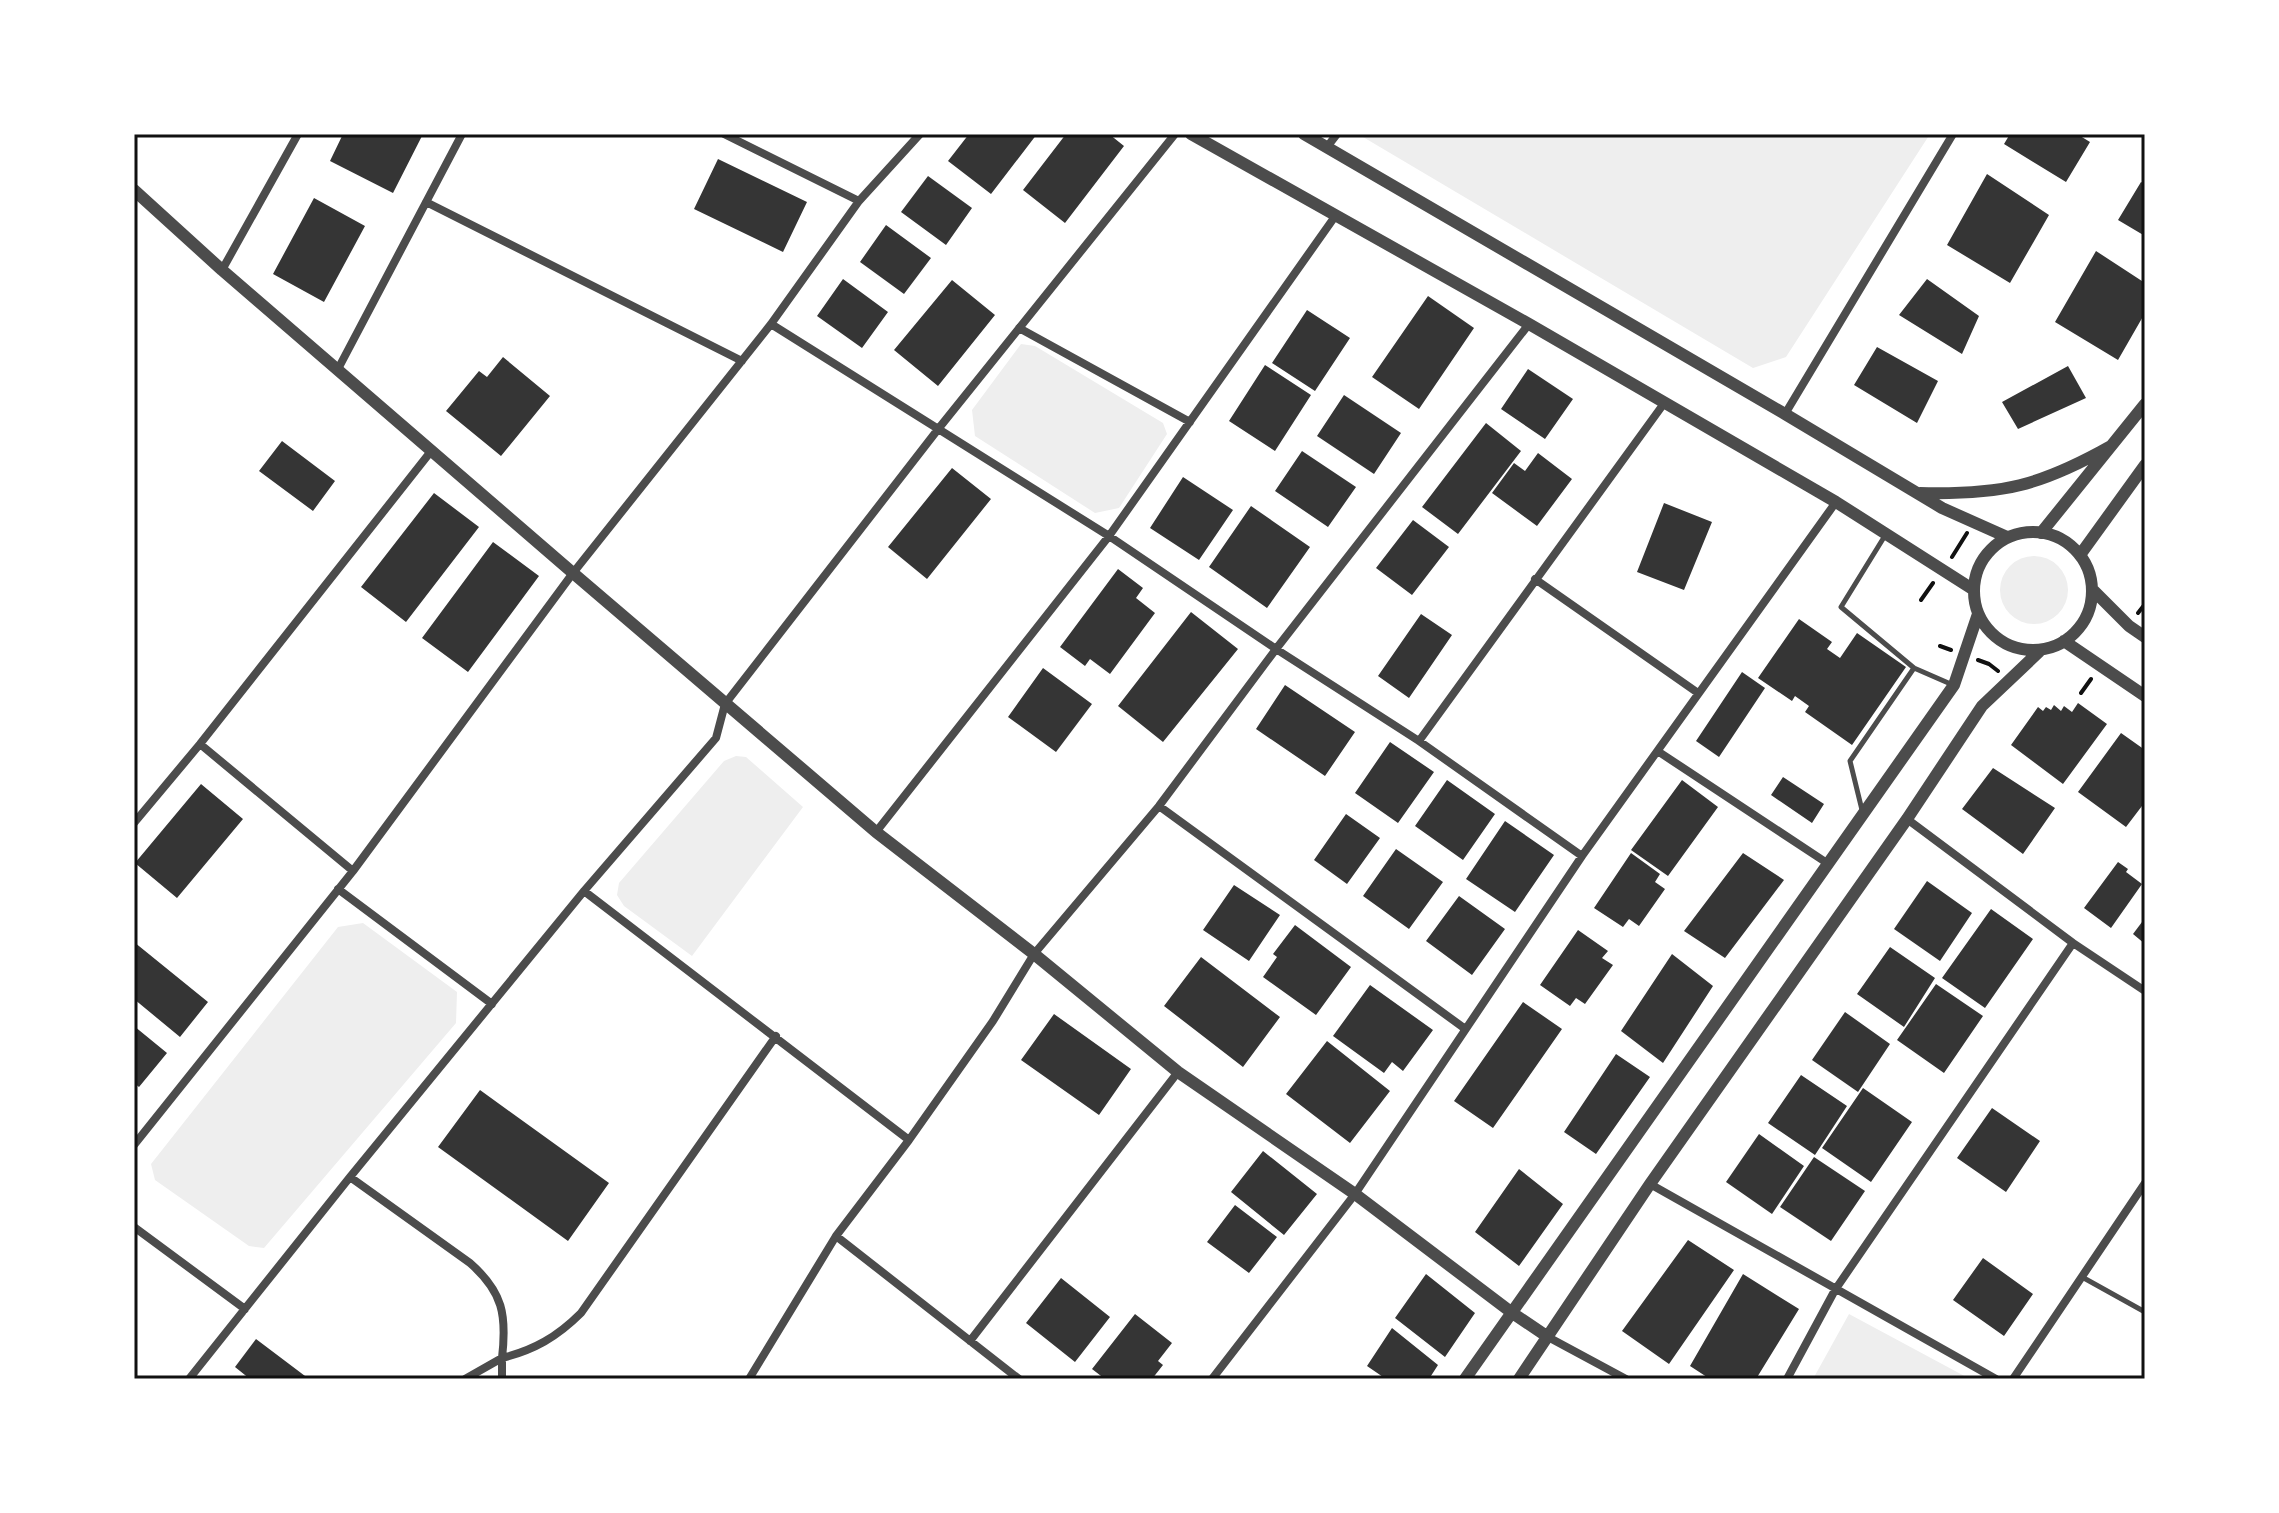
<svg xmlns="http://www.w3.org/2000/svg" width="2279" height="1513" viewBox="0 0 2279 1513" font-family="Mulish,sans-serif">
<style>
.green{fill:#eee}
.building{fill:#353535}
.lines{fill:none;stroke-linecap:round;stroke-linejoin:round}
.path{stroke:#111;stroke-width:4}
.service{stroke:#4c4c4c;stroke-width:5}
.minor{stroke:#4c4c4c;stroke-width:8}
.tertiary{stroke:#4c4c4c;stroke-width:12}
.neatline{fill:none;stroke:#111;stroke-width:3}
</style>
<rect width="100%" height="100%" fill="#fff"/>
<!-- green -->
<path class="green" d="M1364,134H1930L1786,357L1753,368L1363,137Z
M1021,344L1035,346L1163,423L1167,434L1119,508L1095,513L975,436L972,410Z
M2000 590a34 34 0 1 1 68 0a34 34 0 1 1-68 0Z
M736,756L746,757L803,807L692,956L624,906L617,895L619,883L724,761Z
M363,923L457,992L456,1023L264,1248L249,1246L155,1180L151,1164L338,927Z
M1849,1314L1970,1379H1813Z"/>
<!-- building -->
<path class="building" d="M343,134H423L393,193L330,161Z
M969,134H1037L991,194L948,161Z
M1066,134H1109L1124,146L1065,223L1023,190Z
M2010,134H2077L2090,142L2066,182L2004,144Z
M718,159L807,202L783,252L694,209Z
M1987,174L2049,215L2010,283L1947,245Z
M928,176L972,208L946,245L901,212Z
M2141,182L2145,184V236L2118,220Z
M314,198L365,226L324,302L273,274Z
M886,225L931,258L904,294L860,262Z
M2096,251L2145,283V313L2118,360L2055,322Z
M843,279L888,312L862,348L817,316Z
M1927,279L1979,316L1962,354L1899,315Z
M952,280L995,315L938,386L894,350Z
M1428,296L1474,328L1419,409L1372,377Z
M1307,310L1350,338L1315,391L1272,363Z
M1877,347L1938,381L1917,423L1854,385Z
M503,357L550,396L501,456L446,411L479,371L487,377Z
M1265,365L1311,395L1275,451L1229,421Z
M2068,366L2086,398L2018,429L2002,402Z
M1528,369L1573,399L1545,439L1501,409Z
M1344,395L1401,433L1374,474L1317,436Z
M1486,423L1521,451L1458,534L1422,507Z
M282,441L335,481L313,511L259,471Z
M1302,451L1356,487L1328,527L1275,491Z
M1538,453L1572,479L1537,526L1492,493L1514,463L1525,471Z
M952,468L991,499L927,579L888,547Z
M1183,477L1233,510L1199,560L1150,528Z
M434,493L479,527L406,622L361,587Z
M1664,503L1712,522L1684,590L1637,572Z
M1251,506L1310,547L1267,608L1209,567Z
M1413,520L1449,547L1412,595L1376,568Z
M493,542L539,576L468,672L422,638Z
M1118,569L1143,588L1136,598L1155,613L1110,674L1090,659L1085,666L1060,647Z
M1191,612L1238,649L1163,742L1118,706Z
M1421,614L1452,635L1409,698L1378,676Z
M1799,619L1832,642L1827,649L1840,658L1857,633L1906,667L1852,745L1805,712L1809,706L1795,696L1792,701L1758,678Z
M1043,668L1092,704L1056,752L1008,717Z
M1742,672L1765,688L1719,757L1696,741Z
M1285,685L1355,732L1325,776L1256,729Z
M2078,703L2107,724L2063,784L2011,745L2038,707L2043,711L2046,707L2051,710L2054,705L2061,711L2064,706L2072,712Z
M2121,733L2145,750V802L2126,827L2078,792Z
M1390,742L1434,772L1398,823L1355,793Z
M1993,768L2055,808L2023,854L1962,809Z
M1783,777L1824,804L1812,823L1771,795Z
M1447,780L1495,814L1463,860L1415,826Z
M1682,780L1718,807L1668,876L1631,850Z
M201,784L243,819L177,898L135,863Z
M1346,814L1380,838L1347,884L1314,860Z
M1505,821L1554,855L1515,912L1466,879Z
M1396,849L1443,882L1409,929L1363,896Z
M1631,853L1660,874L1655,882L1665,889L1639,926L1629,919L1623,927L1594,908Z
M1743,853L1784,880L1725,958L1684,931Z
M2118,862L2128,869L2126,872L2142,884L2111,928L2084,908Z
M1927,881L1972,913L1940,961L1894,929Z
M1234,885L1280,915L1249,961L1203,930Z
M1459,896L1505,929L1472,975L1426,941Z
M1991,909L2033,939L1985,1008L1942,978Z
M2145,918V944L2133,934Z
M1295,925L1351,967L1316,1015L1263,977L1277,957L1273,954Z
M1578,930L1608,951L1602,958L1613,965L1585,1004L1576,998L1570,1006L1540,985Z
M134,942L208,1002L180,1037L134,999Z
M1890,947L1935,978L1904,1027L1857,994Z
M1672,954L1713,986L1663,1063L1621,1031Z
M1201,957L1280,1017L1243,1067L1164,1006Z
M1936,984L1983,1016L1944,1073L1897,1040Z
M1370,985L1433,1030L1403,1071L1392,1062L1384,1073L1333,1036Z
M1523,1002L1562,1029L1493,1128L1454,1101Z
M1845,1012L1890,1044L1858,1092L1812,1060Z
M1054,1014L1131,1069L1099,1115L1021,1060Z
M134,1026L167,1053L139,1087L134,1083Z
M1327,1041L1390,1091L1350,1143L1286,1094Z
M1616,1054L1650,1077L1596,1154L1564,1132Z
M1801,1075L1847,1106L1815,1155L1768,1123Z
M1863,1088L1912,1122L1871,1182L1822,1148Z
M480,1090L609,1183L568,1241L438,1147Z
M1992,1108L2040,1141L2006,1192L1957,1158Z
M1759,1134L1804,1166L1772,1214L1726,1182Z
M1263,1151L1317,1194L1284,1235L1231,1192Z
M1814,1157L1865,1191L1831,1241L1780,1207Z
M1519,1169L1563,1204L1519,1266L1475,1232Z
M1235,1205L1277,1237L1249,1273L1207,1242Z
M1688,1240L1734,1270L1669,1364L1622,1331Z
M1983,1258L2033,1294L2004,1336L1953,1300Z
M1426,1274L1475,1313L1445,1357L1395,1318Z
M1743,1274L1799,1309L1756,1379H1710L1690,1366Z
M1061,1278L1110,1317L1075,1362L1026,1323Z
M1135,1314L1172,1343L1158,1361L1163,1365L1152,1379H1105L1092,1369Z
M1392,1328L1438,1365L1429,1379H1386L1367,1366Z
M256,1339L309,1379H250L235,1367Z"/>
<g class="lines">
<!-- path -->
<path class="path" d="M1952,557L1967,533
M1921,600L1933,583
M2138,613L2145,604
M1940,646L1951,650
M1978,660L1989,664L1998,671
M2081,693L2091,679"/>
<!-- service -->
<path class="service" d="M1886,534L1841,607L1914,668
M1862,810L1850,761L1914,668L1953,685
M2082,1277L2145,1312"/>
<!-- minor -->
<path class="minor" d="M724,134L859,201
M1327,147L1337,134
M426,202L742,361
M222,270L298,134
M771,324L1109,536L1276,649L1419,741L1582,856
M1019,328L1190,422
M338,369L462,134
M1785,414L1953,134
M1535,579L1698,693
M1419,741L1665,402
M200,744L353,871
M1659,752L1827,863
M1159,806L1464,1028
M1907,819L2073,943L2145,991
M134,823L200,744L432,450
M876,832L1109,536L1336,215
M338,889L492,1004
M584,891L909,1140
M134,1145L353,871L573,573L771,324L859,201L920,134
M350,1177L470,1263C503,1292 507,1315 502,1358C534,1350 557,1337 581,1313L776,1036
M1650,1184L1996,1379
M134,1227L245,1309
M836,1236L1019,1379
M1548,1337L1626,1379
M970,1341L1178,1072
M189,1379L350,1177L584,891L716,738L725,704L939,428L1175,134
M465,1379L502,1358V1379
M749,1379L836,1236L909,1140L993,1021L1034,954L1159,806L1276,649L1529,324
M1212,1379L1355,1194L1582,856L1836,502
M1787,1379L1835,1290L2073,943
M2013,1379L2145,1183"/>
<!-- tertiary -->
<path class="tertiary" d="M1191,134L1529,324L1836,502L1974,590
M1304,134L1785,414L1942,508L2007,537
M134,190L222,270L573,573L876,832L1034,954L1178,1072L1355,1194L1511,1312L1548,1337
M1920,493C2002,495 2040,486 2111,446
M1974 591a59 59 0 1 1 118 0a59 59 0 1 1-118 0Z
M2041,533L2145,404
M2080,555L2145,465
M2092,589L2129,626L2145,637
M2064,641L2145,696
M1465,1379L1954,685L1978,614
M1519,1379L1650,1184L1907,819L1982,706L2041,650"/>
</g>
<!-- border -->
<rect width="2279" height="1513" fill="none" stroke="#ffffff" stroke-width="272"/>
<rect x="136" y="136" width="2007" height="1241" class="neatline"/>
</svg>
